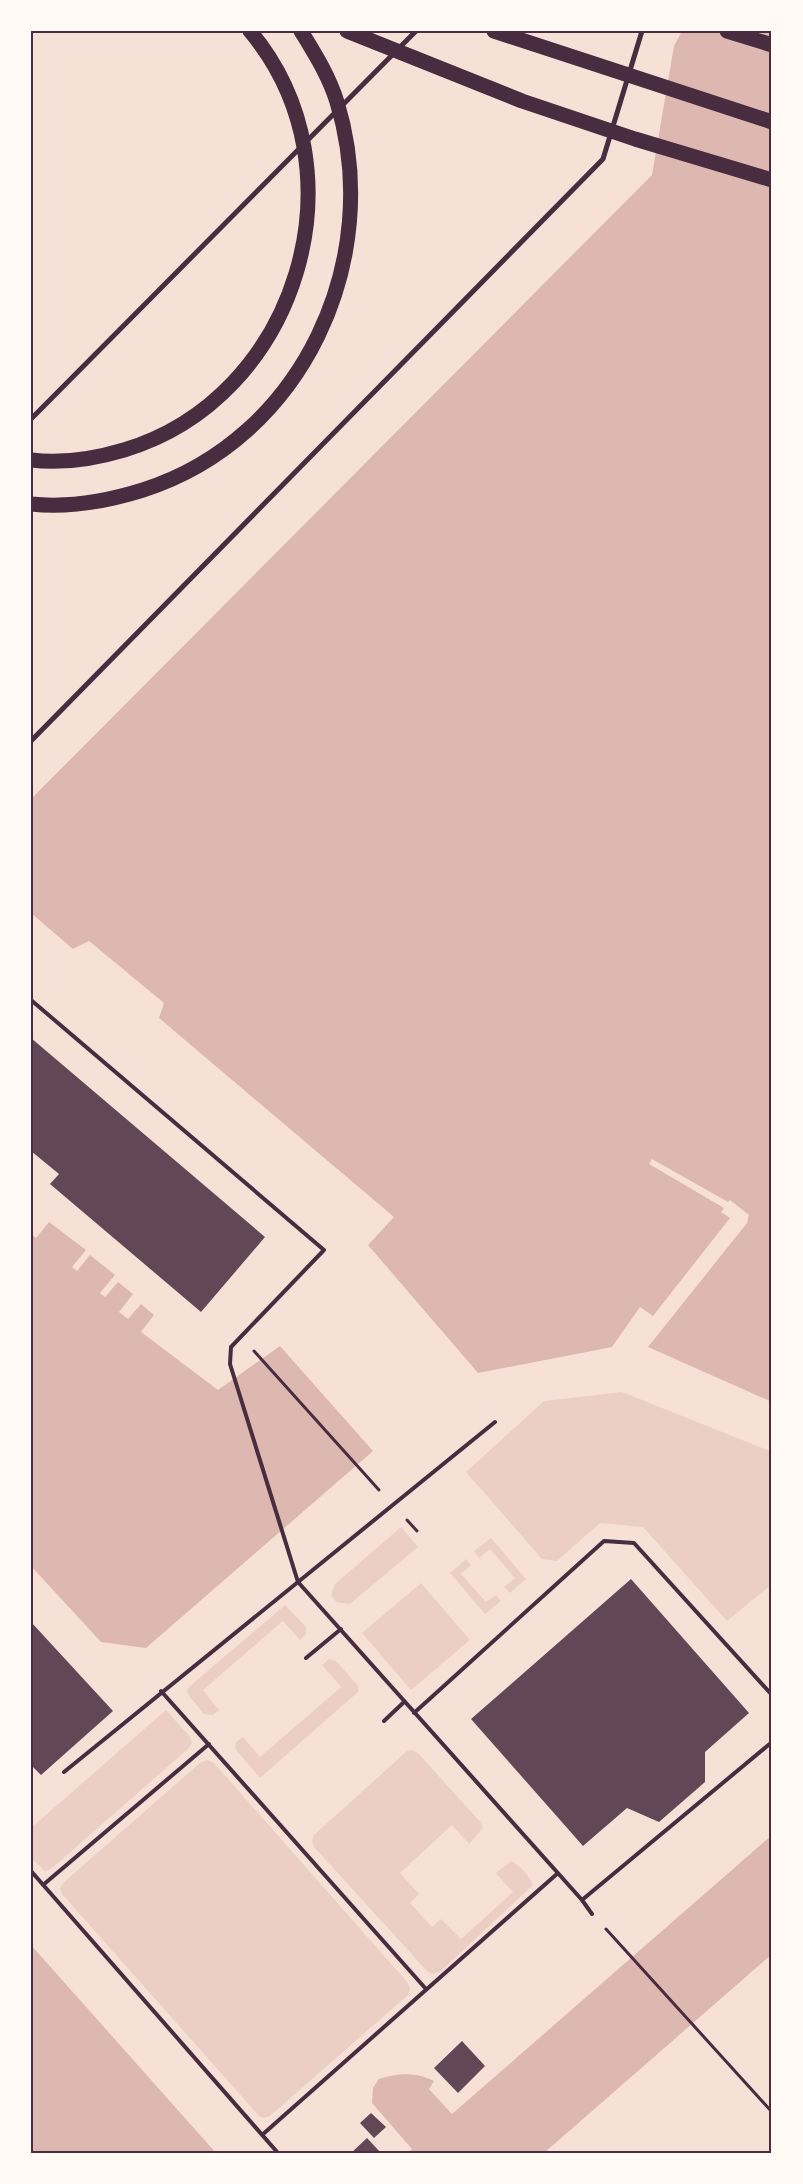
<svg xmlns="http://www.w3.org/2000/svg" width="803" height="2184" viewBox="0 0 803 2184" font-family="'IBM Plex Sans',sans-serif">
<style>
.green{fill:#ebcfc5}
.water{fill:#dcb8b0}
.building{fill:#644757}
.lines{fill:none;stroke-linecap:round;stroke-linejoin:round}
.path{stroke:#4a2c40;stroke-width:3}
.service{stroke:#4a2c40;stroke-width:4}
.minor{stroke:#4a2c40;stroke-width:5}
.motorway{stroke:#4a2c40;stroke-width:15}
.neatline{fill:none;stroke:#4a2c40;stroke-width:2}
</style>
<rect width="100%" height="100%" fill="#f7e1d7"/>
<!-- green -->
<path class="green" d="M622,1392L772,1452V1584L727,1621L643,1527L600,1523L557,1561L542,1559L466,1472L544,1401Z
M401,1527L418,1547L350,1604L336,1602L331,1595L335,1584Z
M491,1538L526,1579L510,1593L504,1587L515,1578L490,1549L479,1558L474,1551Z
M466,1559L471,1565L461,1574L486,1602L496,1595L501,1601L485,1614L450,1573Z
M421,1583L470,1640L411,1690L362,1633Z
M285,1605L306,1627V1634L300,1640L283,1621L203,1690L219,1710L213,1715L204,1714L189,1696L187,1691L190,1686Z
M329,1659L336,1661L358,1686V1692L260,1778L237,1751L235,1746L236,1742L243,1737L260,1757L341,1687L322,1665Z
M166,1710L190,1737L192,1743L189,1748L51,1869L45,1871L31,1858V1828Z
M412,1750L418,1753L481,1823L483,1828L469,1844L452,1825L400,1873L419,1894L410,1903L432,1927L441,1919L461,1939L513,1892L496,1873L511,1861C520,1866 530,1876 533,1885L440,1972L432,1974L427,1971L314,1847L312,1841L314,1835L407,1751Z
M207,1760L214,1763L408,1983L410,1990L408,1995L270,2116L264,2118L259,2116L62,1894L60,1888L63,1883L201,1762Z"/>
<!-- water -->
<path class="water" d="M682,31H772V1402L648,1347L747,1223L749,1215L730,1200L728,1202L652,1159L649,1164L724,1208L721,1212L730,1218L653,1316L640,1307L612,1347L478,1373L368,1245L394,1217L159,1018L164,1003L89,941L73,949L31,913V799L652,175L674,46Z
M49,1222L86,1250L72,1267L77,1271L90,1255L115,1275L100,1293L105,1297L118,1282L133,1294L119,1312L128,1319L141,1304L154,1315L141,1332L218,1390L280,1346L373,1451L146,1648L101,1642L31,1566V1234L36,1238Z
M772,1835V1954L544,2153H408L412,2149L372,2103L373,2088L379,2079C399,2073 415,2072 434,2081L429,2089L452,2114Z
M31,1945L216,2153H31Z"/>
<!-- building -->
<path class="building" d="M31,1038L265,1237L201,1312L50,1184L59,1174L31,1151Z
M631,1579L749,1713L705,1752V1782L659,1822L627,1808L583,1846L471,1719Z
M31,1622L113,1711L41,1775L31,1765Z
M462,2041L485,2066L458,2093L434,2068Z
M371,2113L386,2127L374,2138L360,2123Z
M367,2138L381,2153H351Z"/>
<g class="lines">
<!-- path -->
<path class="path" d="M254,1351L379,1490
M407,1520L417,1531
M606,1929L772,2112"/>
<!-- service -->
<path class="service" d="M31,1000L324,1250L231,1347L230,1364L298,1582L582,1900L772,1742
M306,1658L341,1629
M161,1691L426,1989
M414,1713L604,1541L634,1543L772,1695
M384,1721L404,1702
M64,1772L495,1422
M31,1871L278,2153
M43,1885L209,1744
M582,1900L592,1914
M262,2135L558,1873"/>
<!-- minor -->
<path class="minor" d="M31,419L416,31
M31,741L603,159L642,31"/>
<!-- motorway -->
<path class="motorway" d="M347,31L522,101L635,139L772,180
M494,31L772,122
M727,31L772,45
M31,460C63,464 94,459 124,450C298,398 367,170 250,31
M31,504C68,508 108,501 143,490C303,439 385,259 337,102C329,76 315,54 301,31"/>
</g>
<!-- border -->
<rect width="803" height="2184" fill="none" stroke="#fffaf5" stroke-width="65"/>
<rect x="32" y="32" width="738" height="2120" class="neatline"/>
</svg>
